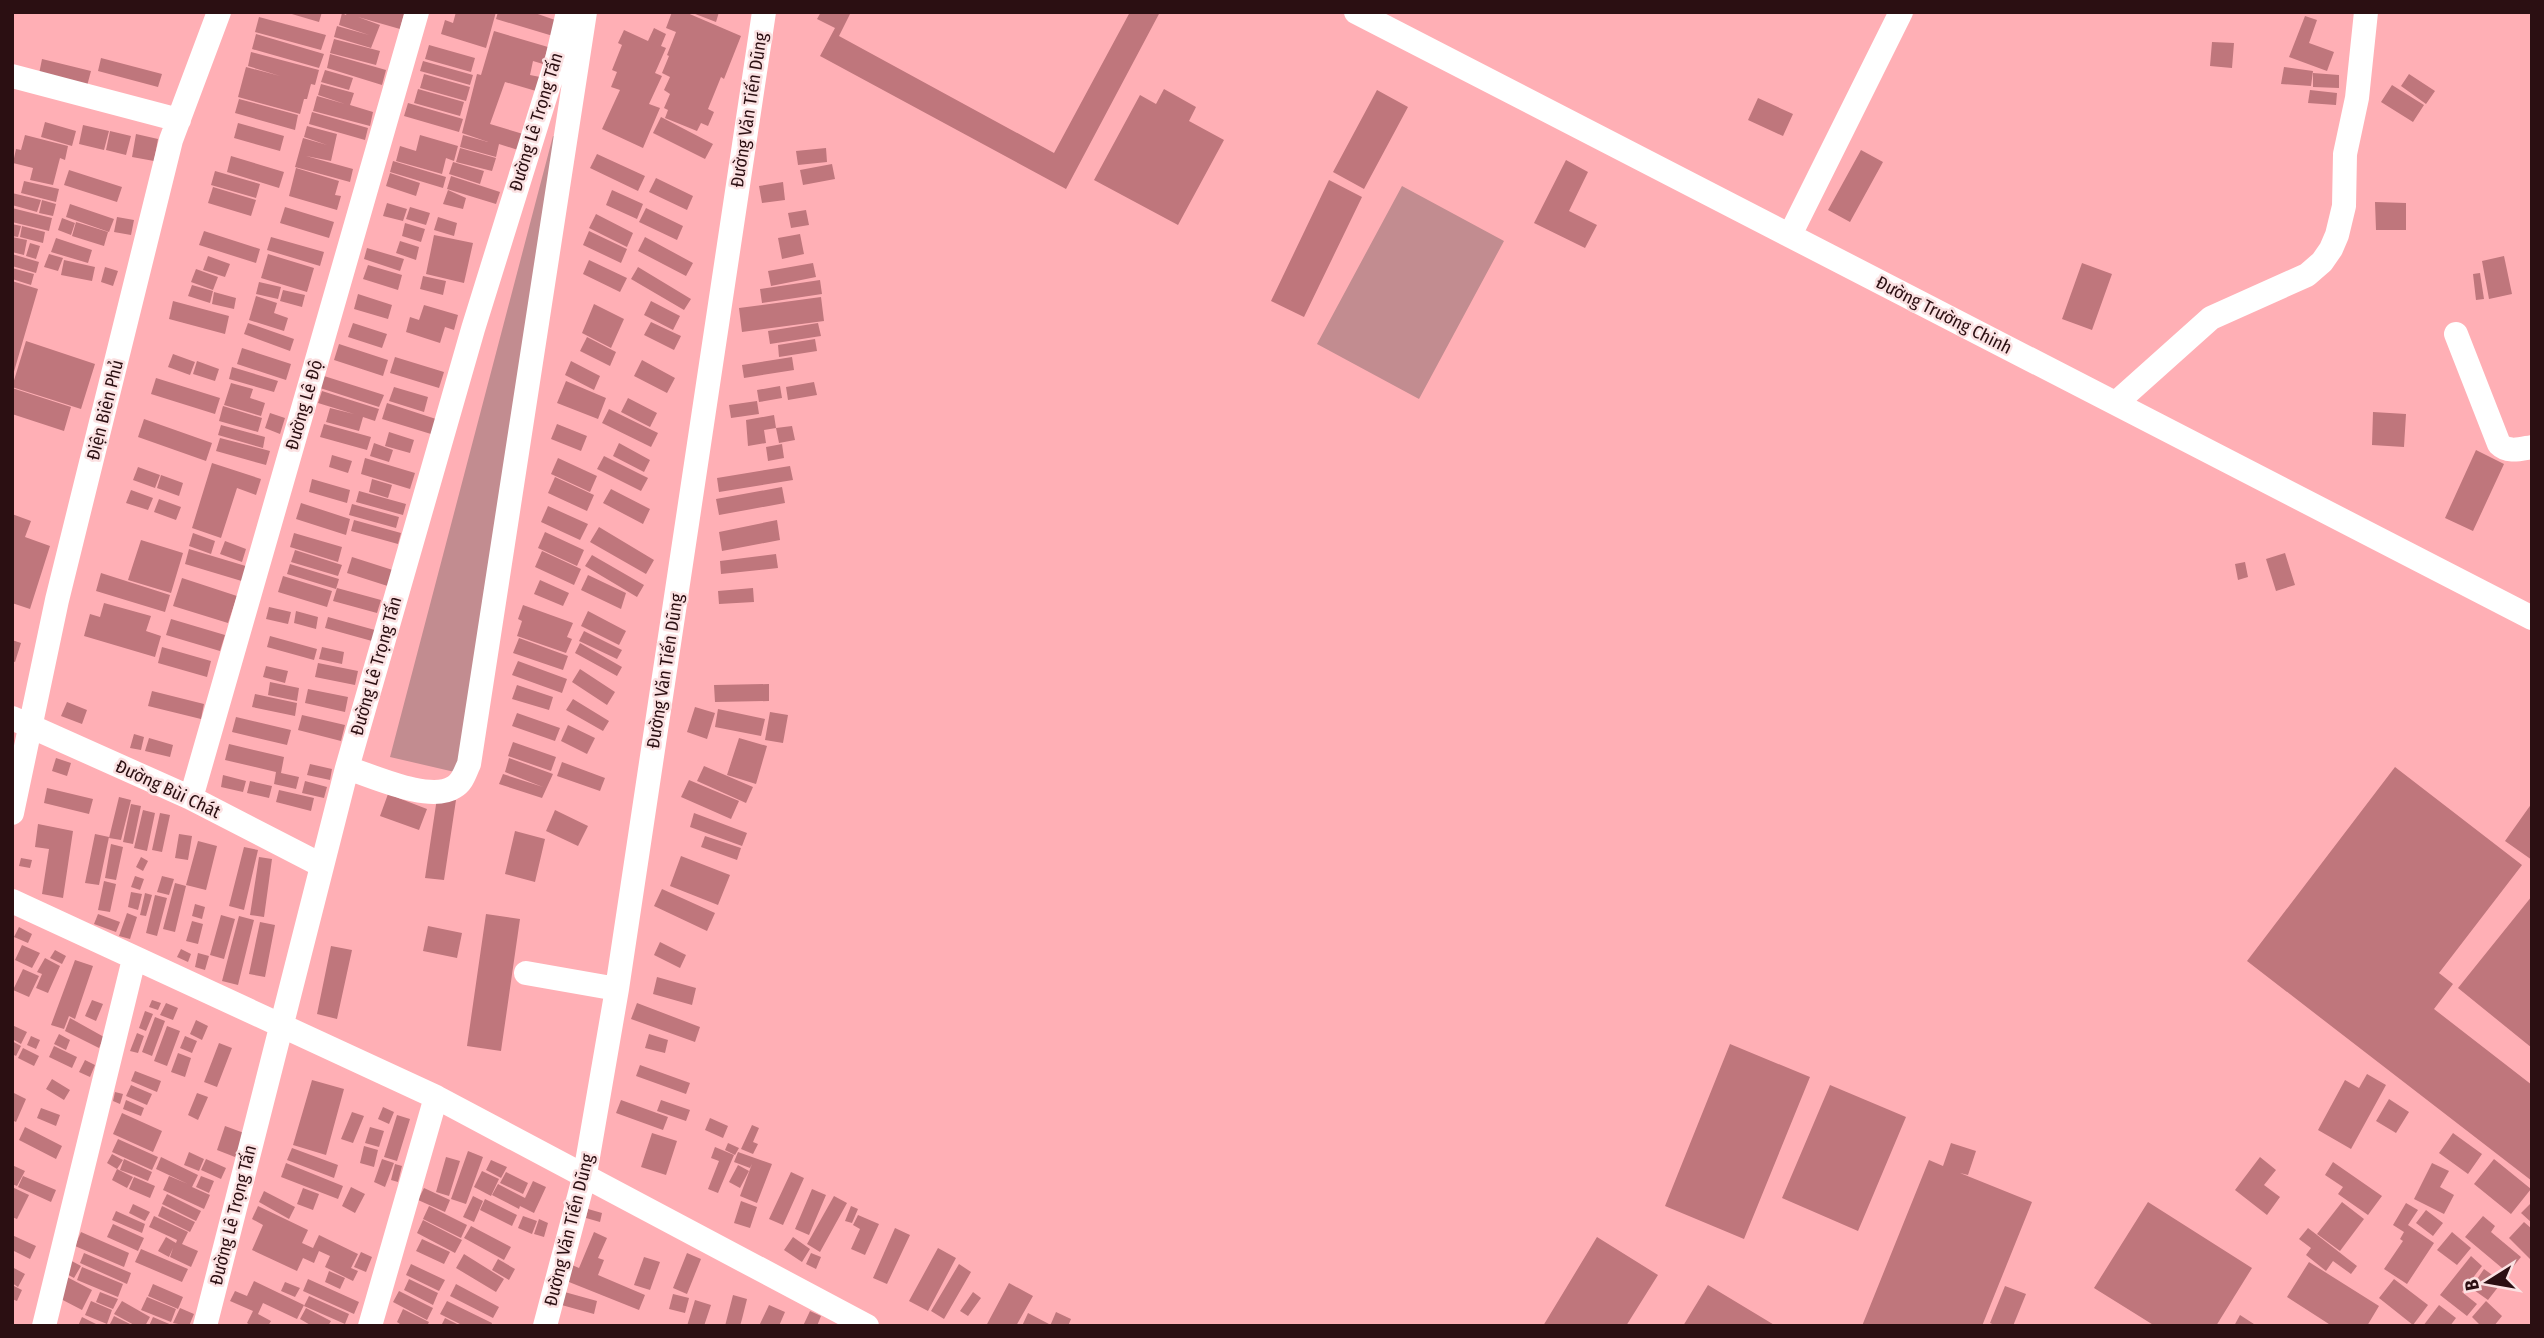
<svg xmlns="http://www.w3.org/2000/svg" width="2544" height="1338" viewBox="0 0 2544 1338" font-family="'Fira Sans Condensed',sans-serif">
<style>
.green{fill:#c28c90}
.building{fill:#bf767c}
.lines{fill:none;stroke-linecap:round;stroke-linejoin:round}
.minor{stroke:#fff;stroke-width:24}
.labels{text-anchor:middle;stroke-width:5;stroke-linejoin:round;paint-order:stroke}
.street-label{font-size:18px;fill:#2b0f12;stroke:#fbe1e2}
</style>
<rect width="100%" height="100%" fill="#ffafb5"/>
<!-- green -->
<path class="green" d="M553,136L560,139L459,773L390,757Z
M1402,186L1504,241L1419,399L1317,344Z"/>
<!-- building -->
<path class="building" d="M285,12H322L319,22Z
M347,12H396L404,14L400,29L358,17L380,25L371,48L334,37L337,26L369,35L339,25L342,13L346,15Z
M456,12H496L486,48L441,34L445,20L453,23Z
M498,12H532L558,21L553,36L496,19Z
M672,12H685L741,36L724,79L721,77L708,109L714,112L708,126L701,123L697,131L665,118L668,110L664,108L670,94L664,90L670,77L662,73L669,56L667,55L676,32L666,28Z
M690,12H719L716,22Z
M821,12H851L839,36L1054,153L1130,12H1160L1066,189L820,56L835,28L817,19Z
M2305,16L2317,20L2309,43L2334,52L2327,71L2289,57Z
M259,17L326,35L321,50L255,32Z
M654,28L666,34L661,46L666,48L655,73L662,76L649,104L660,108L643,148L602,129L620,90L611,87L617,72L612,70L622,45L618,43L624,30L648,41Z
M494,31L548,47L543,64L533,61L530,75L540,77L536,91L505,82L490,124L523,134L518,150L499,144L496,157L460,147L463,135L488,142L462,133L477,74L481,75Z
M256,34L324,54L319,68L252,49Z
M334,39L380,51L376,65L330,53Z
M2212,42L2234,43L2232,68L2210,66Z
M429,45L475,58L471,72L425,59Z
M251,52L319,70L315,85L311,84L307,99H304L300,114L238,97L246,67L280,76L248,66Z
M330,54L386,70L382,85L327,68Z
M101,58L162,74L158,87L98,71Z
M42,59L91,71L87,86L39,74Z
M423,61L473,75L470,85L420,71Z
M2284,67L2313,71L2311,86L2281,84Z
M325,70L353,78L349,90L321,82Z
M2313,73L2339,75V88L2313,87Z
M424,74L470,87L466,101L420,88Z
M2409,74L2435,91L2426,104L2401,86Z
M321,84L354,93L350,105L373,112L370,126L313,111L317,96L345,104L318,95Z
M2392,85L2424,105L2413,122L2381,102Z
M418,89L464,102L460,116L414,103Z
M1164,89L1196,107L1189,121L1224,140L1178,225L1094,180L1140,95L1156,104Z
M1377,90L1408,107L1364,189L1333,172Z
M2310,90L2337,93L2336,105L2308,103Z
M1758,98L1793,114L1783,136L1748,120Z
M239,99L298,115L295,130L235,113Z
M408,103L463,119L459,132L404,116Z
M312,112L368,128L365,140L309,124Z
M661,117L713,144L705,159L653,133Z
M45,122L76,131L72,146L41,137Z
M238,123L284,136L280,151L234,138Z
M83,125L109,131L104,150L79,144Z
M307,126L337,134L331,161L306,156L353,169L350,182L295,167L303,138L327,145L304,137Z
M110,131L131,136L126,155L106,150Z
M136,134L158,139L154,161L132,157Z
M25,135L68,146L65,160L60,158L53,185L30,180L33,168L13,163L16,149L21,150Z
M420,135L458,146L454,161L446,158L442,174L396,161L400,146L416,151Z
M460,148L496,158L492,171L456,162Z
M826,148L827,162L798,165L796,151Z
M1861,150L1883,162L1850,222L1828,210Z
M597,154L645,176L638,191L590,168Z
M231,156L284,172L279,188L227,172Z
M1566,160L1588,172L1569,211L1597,225L1585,248L1534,223Z
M393,161L446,177L443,188L390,172Z
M453,162L484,171L480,184L449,174Z
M832,164L835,179L803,185L800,170Z
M296,168L339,181L335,195L341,196L337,210L289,196Z
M69,170L122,187L117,202L64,185Z
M215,171L260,184L256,198L211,185Z
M390,173L420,183L416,196L386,186Z
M451,176L500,192L496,204L447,189Z
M656,178L693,196L687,210L649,192Z
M1329,180L1362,197L1304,317L1271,301Z
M24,181L59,189L56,202L21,193Z
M783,182L785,200L762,203L759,186Z
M213,187L256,200L251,216L208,203Z
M448,190L466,198L463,209L443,204Z
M612,190L643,204L637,219L606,205Z
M12,193L41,200L37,212L12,205Z
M42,200L56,204L53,216L39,213Z
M2375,202L2406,203V230H2376Z
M387,203L407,209L403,221L383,216Z
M70,204L114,219L109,232L66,217Z
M285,207L334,222L329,238L280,223Z
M410,207L430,213L426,225L406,219Z
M12,208L52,218L49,231L12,222Z
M646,208L683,226L677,240L639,222Z
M806,210L809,225L791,228L788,213Z
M596,214L633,233L627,247L589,228Z
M117,217L134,220L131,235L114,232Z
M438,217L457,223L454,236L434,230Z
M62,218L75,223L71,235L58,230Z
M76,222L108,232L104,246L72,236Z
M405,223L425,229L421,242L402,236Z
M12,224L21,226L18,237L12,236Z
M22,226L45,232L43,243L20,237Z
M204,231L260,249L256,263L199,245Z
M589,231L627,249L621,263L583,245Z
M800,234L804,254L782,259L778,238Z
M434,235L473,243L464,283L426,274Z
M12,237L27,240L24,255L12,252Z
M271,237L324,252L320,266L267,250Z
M645,237L693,263L686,276L638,251Z
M56,238L92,250L88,263L51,252Z
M400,241L419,247L416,260L396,253Z
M30,243L40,246L36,259L26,256Z
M367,248L404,259L400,271L364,259Z
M12,254L39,262L36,273L12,266Z
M49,254L63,258L58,271L44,267Z
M268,254L314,268L307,292L261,278Z
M208,256L230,264L225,277L203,270Z
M2504,256L2512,294L2489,299L2482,261Z
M64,260L95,267L92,281L61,275Z
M589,260L627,278L620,292L583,274Z
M813,263L816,277L771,286L768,271Z
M2082,263L2112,274L2092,330L2062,319Z
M368,265L402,275L398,290L363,279Z
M105,267L118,271L113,286L101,282Z
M638,267L691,299L684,310L631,279Z
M12,268L34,274L31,285L12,279Z
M196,269L218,277L213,290L191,282Z
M2480,273L2484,299L2476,300L2473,274Z
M423,276L446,281L443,295L420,289Z
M820,280L822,294L762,303L760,289Z
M12,281L38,289L13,375H12Z
M259,282L281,287L278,299L256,294Z
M192,285L213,291L210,303L188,296Z
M283,290L305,295L302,307L280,301Z
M214,292L236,298L234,309L212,304Z
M358,294L392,305L388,319L354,309Z
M256,296L277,303L274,313L288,318L284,331L249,320Z
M821,297L824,321L742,332L739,308Z
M173,301L229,316L225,334L169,319Z
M651,301L680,316L673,330L644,315Z
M594,304L624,319L611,348L582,333Z
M424,305L458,315L454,330L445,327L440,343L406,332L410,317L419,320Z
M651,322L681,336L674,350L644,335Z
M248,323L294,339L290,351L244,334Z
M353,323L387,334L382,348L348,337Z
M818,323L821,336L770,344L768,331Z
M587,337L616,352L610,366L580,351Z
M815,339L817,351L779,357L778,345Z
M26,341L95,364L81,409L12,387Z
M339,344L388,360L383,376L334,360Z
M242,348L291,364L286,380L237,364Z
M173,354L195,362L190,375L168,367Z
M395,357L444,372L439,388L390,373Z
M792,357L794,370L744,378L742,365Z
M642,360L675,378L667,393L634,376Z
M197,361L219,369L215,381L193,374Z
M571,361L600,376L594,390L565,375Z
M232,367L278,381L274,392L229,379Z
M324,376L384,395L379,407L320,388Z
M156,378L220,398L215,414L151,394Z
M566,381L606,398L598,419L557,403Z
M814,382L817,395L788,400L786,387Z
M231,383L253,389L250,398L265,403L261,416L224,405Z
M780,386L782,398L759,402L757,390Z
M394,387L428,397L424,412L389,401Z
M12,388L71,407L64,431L12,414Z
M322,391L379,409L375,421L363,417L359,431L326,422L330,408L354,414L318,403Z
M628,398L657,413L650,427L621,412Z
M757,401L759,414L731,418L729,405Z
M387,403L436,419L431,434L382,419Z
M223,406L262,418L258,432L219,421Z
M609,409L658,433L651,447L602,423Z
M2373,412L2406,414L2404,447L2372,445Z
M270,413L285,418L280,434L265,428Z
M774,415L776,428L764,430L766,443L748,446L746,420Z
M144,419L212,443L206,461L138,437Z
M324,424L371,437L367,450L320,437Z
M557,424L587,436L581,451L551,439Z
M221,425L265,437L263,448L218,435Z
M792,426L795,440L779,443L776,428Z
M389,432L414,440L410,453L385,446Z
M220,438L270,451L266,465L216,451Z
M374,443L393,450L389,462L370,456Z
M619,443L650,460L644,472L613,456Z
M782,444L784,458L768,461L766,447Z
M2476,450L2504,464L2473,531L2445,518Z
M332,455L352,461L348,473L329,467Z
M604,456L648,478L641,491L597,469Z
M365,458L415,473L410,489L361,474Z
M558,458L597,476L590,492L551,474Z
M212,463L261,479L256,495L237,488L221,538L192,528Z
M790,466L793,480L719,492L717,478Z
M138,467L160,475L155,488L133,480Z
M161,475L183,483L179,496L157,488Z
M555,477L594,495L587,511L548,493Z
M312,479L350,490L347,503L309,492Z
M372,479L392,485L388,498L369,492Z
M782,487L785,503L719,515L716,499Z
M611,489L650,509L643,524L603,503Z
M131,490L153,498L148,510L126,503Z
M359,491L406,504L403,515L356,502Z
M159,499L181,507L176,520L154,512Z
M301,503L350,519L346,535L296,519Z
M352,504L399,517L396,528L349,515Z
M548,506L588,524L580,540L541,522Z
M12,514L31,521L25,537L50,546L30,609L12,603Z
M354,520L401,533L398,544L351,531Z
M777,520L780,540L722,551L719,532Z
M599,527L654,560L646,574L590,542Z
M545,532L584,550L577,566L538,548Z
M193,533L215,541L211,554L189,546Z
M294,533L342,547L338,562L290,547Z
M141,540L183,553L171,593L128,580Z
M225,541L246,549L242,562L220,554Z
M189,549L249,567L245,582L185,564Z
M295,550L342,565L338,576L291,562Z
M542,551L581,569L574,585L535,567Z
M2285,553L2295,585L2276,591L2266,559Z
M776,554L778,568L721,574L720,561Z
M592,555L644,585L637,597L585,566Z
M352,557L402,573L397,589L347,573Z
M2245,562L2248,577L2238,580L2235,564Z
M290,564L339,579L336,589L287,574Z
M101,573L170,595L165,612L96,591Z
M588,575L626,593L621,609L581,590Z
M283,576L332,591L327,607L278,592Z
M182,578L237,596L228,623L173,606Z
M540,580L569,593L563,606L534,594Z
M337,588L381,600L377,613L333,601Z
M753,588L754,602L719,604L718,591Z
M104,603L151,616L146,631L161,636L155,657L84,636L90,614L100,617Z
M523,605L573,623L567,637L572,639L566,653L517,636L522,621L518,619Z
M269,607L291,612L288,624L266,619Z
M296,611L318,617L316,629L294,623Z
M588,611L626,631L619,645L581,626Z
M328,617L375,630L372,641L325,628Z
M171,619L225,635L220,651L166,635Z
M584,631L622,650L617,659L579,641Z
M270,636L317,649L314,660L267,647Z
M519,638L568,656L563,670L513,653Z
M12,640L21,643L15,662L12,661Z
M580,643L622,667L617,676L575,653Z
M162,647L211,661L207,677L158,663Z
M322,647L344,652L342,664L319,659Z
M518,661L567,679L562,693L512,675Z
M318,663L358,671L355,685L315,677Z
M266,666L288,671L285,683L263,677Z
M580,669L615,692L607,705L572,682Z
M270,682L299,688L297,701L268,695Z
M769,684V701L715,702L714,685Z
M517,685L553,697L549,710L512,699Z
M308,689L348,697L345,712L305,703Z
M152,691L204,704L201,719L148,706Z
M255,694L297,703L295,716L252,707Z
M573,699L609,721L603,731L566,710Z
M67,702L87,710L82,724L61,716Z
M695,707L715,713L707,739L687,732Z
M718,709L765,719L761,736L715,727Z
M770,712L788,715L783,743L765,740Z
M517,713L560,728L555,741L512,726Z
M302,715L345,725L341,741L298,730Z
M236,717L291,730L287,745L232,732Z
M568,725L595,738L587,754L561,741Z
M134,734L144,737L141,750L130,748Z
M149,738L173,745L170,757L145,751Z
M739,738L767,746L756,784L727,775Z
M513,742L556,757L551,771L508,756Z
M229,744L284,757L281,773L299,777L296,789L274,784L276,772L225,760Z
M56,758L71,763L67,776L52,771Z
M509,758L553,774L542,798L499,784L503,774L543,787L505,772Z
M562,762L605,778L600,791L557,776Z
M310,764L332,769L330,780L307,775Z
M704,766L753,787L746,803L697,781Z
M2395,767L2522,865L2439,973L2453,984L2434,1009L2532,1085V1181L2247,961Z
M223,775L246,781L243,792L221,787Z
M689,780L739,801L731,819L681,797Z
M250,781L272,786L269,798L247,793Z
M305,781L327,787L324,798L302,793Z
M47,788L93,799L89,814L44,803Z
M279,790L314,798L311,811L276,802Z
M388,794L427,809L419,830L380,816Z
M119,797L131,800L121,840L109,838Z
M437,798L456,800L444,880L425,878Z
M2532,803V860L2505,841Z
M131,804L141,806L133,844L123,842Z
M143,810L155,813L147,851L134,848Z
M555,810L588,826L578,846L546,831Z
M160,813L170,815L162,852L152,850Z
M694,813L747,833L742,846L690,827Z
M38,824L73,831L63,898L42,894L49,849L35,847Z
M515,831L545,839L535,882L505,874Z
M95,834L109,837L99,885L85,883Z
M179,834L192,836L188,860L175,858Z
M705,836L741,848L737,860L701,847Z
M198,841L217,846L206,890L186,885Z
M111,844L123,847L116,880L105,878Z
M244,847L258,850L244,910L229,906Z
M681,856L730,875L718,905L670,886Z
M141,857L148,861L143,871L136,867Z
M259,857L272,859L264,917L250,915Z
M21,858L32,860L30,868L19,866Z
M135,876L144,879L140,890L131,887Z
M162,876L174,879L169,895L157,892Z
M104,881L116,884L110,912L98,910Z
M175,883L186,886L175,932L163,929Z
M662,889L715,913L707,931L654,906Z
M131,892L142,894L138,910L128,907Z
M145,893L152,895L146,916L140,915Z
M155,895L167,898L157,936L146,933Z
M2532,896V1048L2458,988Z
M195,904L205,907L202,919L192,916Z
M127,913L137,917L130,939L119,936Z
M98,914L120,922L116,932L94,924Z
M486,914L520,919L501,1051L467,1046Z
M221,915L235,919L224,959L210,955Z
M239,916L254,920L238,985L222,981Z
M192,921L203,924L198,944L186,941Z
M260,922L275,925L265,977L249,974Z
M428,926L462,933L457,958L423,951Z
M19,927L32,934L28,943L14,937Z
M660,942L686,955L680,968L654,955Z
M22,945L40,953L32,968L15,960Z
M331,946L352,950L337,1019L317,1014Z
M181,949L191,954L188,962L177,957Z
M55,950L66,956L62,964L50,958Z
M198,953L209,956L205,970L195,967Z
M45,958L60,966L48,993L36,988L42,974L37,972Z
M75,960L93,966L75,1019L69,1016L64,1029L51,1025Z
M23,969L39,976L29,997L13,990Z
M657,977L696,988L692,1005L653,994Z
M92,1000L103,1004L96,1021L85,1016Z
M152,1000L161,1003L158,1010L149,1007Z
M166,1003L178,1008L173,1020L160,1015Z
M637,1003L700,1027L695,1042L631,1019Z
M145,1011L153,1014L146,1031L139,1028Z
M155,1017L165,1021L152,1056L142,1052Z
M70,1018L104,1037L99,1048L65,1031Z
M196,1020L208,1026L202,1040L190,1034Z
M12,1025L27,1032L21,1044L12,1039Z
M167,1026L180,1031L167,1066L154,1061Z
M137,1033L144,1036L138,1053L130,1051Z
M59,1034L70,1040L66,1050L54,1044Z
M649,1034L668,1040L665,1053L645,1048Z
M31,1036L40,1040L36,1049L27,1045Z
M185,1036L197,1041L192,1053L180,1048Z
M12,1041L21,1046L16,1056L12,1054Z
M219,1043L232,1048L217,1087L204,1082Z
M1730,1044L1810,1077L1744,1239L1665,1206Z
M54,1046L77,1057L72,1068L49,1057Z
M23,1048L39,1056L34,1066L18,1058Z
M178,1053L191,1058L185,1077L171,1072Z
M85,1060L95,1065L90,1077L79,1072Z
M640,1065L690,1083L686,1094L636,1076Z
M135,1071L161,1081L157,1092L131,1081Z
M2367,1074L2386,1085L2351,1149L2318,1130L2345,1080L2359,1088Z
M52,1079L70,1090L64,1100L46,1089Z
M312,1080L344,1089L326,1155L293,1145Z
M131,1085L152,1094L147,1105L126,1096Z
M1830,1085L1906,1117L1858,1231L1782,1198Z
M12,1092L26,1099L16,1122L12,1120Z
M115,1092L123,1094L120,1104L113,1101Z
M197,1093L208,1097L198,1120L188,1115Z
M2389,1099L2409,1112L2396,1133L2376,1121Z
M126,1100L144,1108L141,1116L123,1109Z
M621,1100L668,1117L663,1130L616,1113Z
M661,1100L690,1110L686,1121L657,1111Z
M383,1107L394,1112L389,1124L378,1119Z
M41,1108L60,1115L56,1126L37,1118Z
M352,1112L364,1116L353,1143L341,1139Z
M122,1113L162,1131L153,1152L113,1134Z
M397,1115L410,1119L397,1161L384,1157Z
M710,1118L728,1126L723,1138L705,1130Z
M752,1125L759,1128L753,1142L758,1144L753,1154L741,1149Z
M225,1126L244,1133L235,1157L217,1150Z
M25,1127L62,1146L56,1159L19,1140Z
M370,1127L384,1131L379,1147L365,1143Z
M652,1133L677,1141L666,1175L641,1167Z
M2453,1133L2482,1154L2468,1174L2439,1153Z
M118,1139L158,1157L152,1170L112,1152Z
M728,1143L739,1148L735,1155L725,1150Z
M1951,1143L1976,1151L1968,1175L1960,1173L2032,1202L1982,1326H1862L1929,1160L1943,1166Z
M364,1146L378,1150L374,1167L360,1163Z
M715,1147L734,1155L718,1193L708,1189L719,1161L711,1158Z
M292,1148L338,1165L334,1178L287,1160Z
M468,1151L483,1157L466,1204L451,1199Z
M189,1152L204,1159L199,1171L184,1165Z
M738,1152L772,1164L757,1203L740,1196L752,1164L750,1168L734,1162Z
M112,1154L123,1160L117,1169L107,1163Z
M161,1157L198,1175L192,1187L210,1195L204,1209L163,1190L169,1176L188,1184L156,1169Z
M446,1157L460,1161L449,1196L436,1192Z
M2260,1157L2276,1170L2264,1185L2280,1197L2267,1215L2235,1190Z
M124,1159L152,1172L148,1181L134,1175L136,1171L134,1175L120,1170Z
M206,1159L226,1168L221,1179L201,1170Z
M382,1159L394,1163L385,1187L374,1182Z
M2494,1159L2531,1189L2511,1214L2474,1184Z
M491,1160L507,1167L501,1178L486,1170Z
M2333,1162L2382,1196L2368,1215L2338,1194L2343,1187L2325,1175Z
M286,1163L343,1186L338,1199L281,1177Z
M2432,1163L2449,1171L2440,1187L2454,1195L2444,1214L2414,1199Z
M395,1164L402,1166L398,1182L391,1180Z
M12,1165L25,1171L17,1186L12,1184Z
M738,1165L749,1171L740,1188L729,1182Z
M117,1169L133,1177L127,1188L112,1180Z
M482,1171L499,1179L491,1196L474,1187Z
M506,1172L528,1183L523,1194L500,1183Z
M791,1172L804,1178L783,1225L769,1219Z
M23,1176L56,1190L51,1202L18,1187Z
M201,1176L214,1181L209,1193L196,1187Z
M134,1177L155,1186L150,1198L129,1189Z
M533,1181L546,1187L534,1213L520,1206L519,1209L492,1195L498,1184L525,1198Z
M12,1187L29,1195L17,1219L12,1217Z
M351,1187L365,1194L355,1213L342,1206Z
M303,1188L319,1194L313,1210L297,1204Z
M424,1188L450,1200L445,1212L418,1200Z
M812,1189L826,1195L809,1235L795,1229Z
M264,1191L295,1207L289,1219L259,1202Z
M167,1194L201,1211L196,1221L162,1204Z
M473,1196L483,1201L474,1222L463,1217Z
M834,1196L847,1203L820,1252L807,1244Z
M485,1199L517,1215L512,1226L480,1210Z
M741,1201L757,1207L750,1228L734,1223Z
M2148,1202L2252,1268L2216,1326H2155L2094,1288Z
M2342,1202L2364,1219L2340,1251L2317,1234Z
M2532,1202V1223L2521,1213Z
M2406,1203L2418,1210L2408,1225L2434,1243L2407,1284L2384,1269L2403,1241L2400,1239L2404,1232L2393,1225Z
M133,1204L150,1212L145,1221L129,1213Z
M162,1206L195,1222L190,1232L158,1216Z
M258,1206L308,1230L302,1243L313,1248L319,1235L358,1254L351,1268L358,1271L353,1281L325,1267L330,1256L319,1251L314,1263L303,1258L297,1271L252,1250L263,1225L252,1219Z
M429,1206L467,1225L461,1238L423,1219Z
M851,1206L858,1209L852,1223L845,1221Z
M588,1209L602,1213L600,1222L586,1218Z
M2426,1210L2443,1223L2433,1236L2416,1223Z
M116,1211L145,1224L142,1233L112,1220Z
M858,1215L879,1224L865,1255L851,1249L860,1229L853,1225Z
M154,1216L188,1232L182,1244L198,1251L191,1267L170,1257L173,1248L169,1257L158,1251L166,1237L176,1243L177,1240L149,1227Z
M523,1216L537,1221L532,1234L518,1228Z
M2483,1216L2495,1226L2491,1232L2521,1257L2508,1273L2465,1237Z
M539,1219L548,1223L544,1237L534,1234Z
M423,1220L462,1240L455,1253L417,1233Z
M2524,1222L2532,1229V1261L2509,1238Z
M113,1224L144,1238L138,1251L107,1237Z
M471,1226L511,1247L504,1260L464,1238Z
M895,1228L910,1235L887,1284L873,1278Z
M2308,1228L2357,1266L2351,1274L2333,1261L2326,1271L2306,1255L2311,1248L2299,1239Z
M81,1232L129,1253L124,1267L75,1246Z
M594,1232L607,1238L598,1258L604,1260L598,1275L645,1295L639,1310L559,1278L565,1262L579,1268Z
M2452,1232L2471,1248L2457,1265L2437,1250Z
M12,1235L36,1246L30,1259L12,1250Z
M793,1237L810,1249L802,1262L784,1250Z
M1597,1237L1658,1275L1626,1326H1543Z
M422,1239L450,1252L444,1264L416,1251Z
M938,1248L956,1258L928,1311L909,1301Z
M141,1249L188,1269L182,1282L135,1262Z
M361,1252L372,1257L366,1272L354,1267Z
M84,1253L131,1273L127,1284L80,1263Z
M687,1253L701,1259L687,1294L673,1288Z
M811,1253L821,1257L816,1269L806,1264Z
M464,1254L504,1279L496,1292L456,1268Z
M2471,1256L2482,1266L2462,1292L2477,1304L2467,1316L2440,1295Z
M644,1257L660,1262L650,1290L634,1285Z
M68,1259L81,1266L74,1278L61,1271Z
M498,1259L515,1269L509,1280L492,1270Z
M2309,1262L2379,1306L2367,1326H2332L2287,1297Z
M411,1264L445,1280L439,1291L406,1275Z
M959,1264L971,1272L944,1319L931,1311Z
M12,1267L25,1274L18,1287L12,1283Z
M82,1267L123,1284L118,1297L77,1280Z
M2484,1269L2502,1282L2488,1300L2471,1288Z
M329,1271L345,1278L340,1289L325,1282Z
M67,1277L92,1290L82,1310L57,1297Z
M308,1279L359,1302L354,1314L303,1291Z
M409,1279L438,1293L433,1305L404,1290Z
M2394,1279L2428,1305L2413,1325L2379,1298Z
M254,1281L304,1305L297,1319L263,1303L258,1314L271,1321L268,1326H252L247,1323L253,1311L230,1301L235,1291L247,1296Z
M285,1282L300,1288L295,1297L281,1291Z
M1009,1283L1033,1296L1016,1326H986Z
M153,1284L183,1297L178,1309L148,1296Z
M456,1284L499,1307L493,1318L450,1296Z
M12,1285L22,1290L17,1301L12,1299Z
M1708,1285L1776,1326H1683Z
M2005,1286L2026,1294L2013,1326H1997L1990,1323Z
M399,1291L433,1308L427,1320L393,1302Z
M561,1291L597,1301L594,1314L558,1304Z
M100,1292L118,1299L113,1309L96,1302Z
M973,1292L981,1298L968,1316L960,1311Z
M673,1294L689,1298L685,1313L669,1309Z
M733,1295L747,1299L742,1319L740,1326H725Z
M309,1296L349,1314L345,1324L304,1306Z
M147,1297L176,1309L171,1322L141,1310Z
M695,1300L711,1305L704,1326H687Z
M91,1301L112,1310L107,1324L85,1315Z
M122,1301L150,1317L145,1326H136L114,1314Z
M447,1301L492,1323L491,1326H464L440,1314Z
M2486,1301L2502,1316L2494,1326H2481L2472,1317Z
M769,1305L785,1312L779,1326H759Z
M2439,1305L2456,1318L2450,1326H2423Z
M180,1308L194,1314L189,1326L173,1323Z
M306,1308L331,1321L328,1326H312L300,1319Z
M403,1309L429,1322L427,1326H403L397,1322Z
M810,1311L821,1316L817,1326H803Z
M1056,1312L1071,1319L1068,1326H1050Z
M1028,1313L1049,1324L1048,1326H1022Z
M2240,1315L2257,1326H2234Z
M114,1316L134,1326L110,1324Z
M82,1317L100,1326H78Z
M153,1317L174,1326H149Z
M445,1318L461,1326H441Z"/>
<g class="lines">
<!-- minor -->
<path class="minor" d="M1356,12L2532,618
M12,76L179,120
M1790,235L1901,12
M2456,334L2499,444C2508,453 2520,449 2532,447
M2116,403L2211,318L2307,275L2322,262L2331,249L2337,235L2344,206L2345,154L2357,98L2366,12
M12,718L191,798L321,865
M347,768C373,776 430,803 454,787C463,782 465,772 469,764L585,12
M191,798L417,12
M12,813L57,600L171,140L219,12
M12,901L436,1097L867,1326
M526,973L617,989
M44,1326L134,959
M205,1326L347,768L473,329L557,59L568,12
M370,1326L436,1097
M545,1326L585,1174L617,989L764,12"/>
</g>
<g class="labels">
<!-- street labels -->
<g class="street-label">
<text transform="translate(749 110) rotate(-81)" y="6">Đường Văn Tiến Dũng</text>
<text transform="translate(536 122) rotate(-73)" y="6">Đường Lê Trọng Tấn</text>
<text transform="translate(1944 315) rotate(27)" y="6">Đường Trường Chinh</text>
<text transform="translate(304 405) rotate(-74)" y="6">Đường Lê Độ</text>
<text transform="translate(105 410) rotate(-76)" y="6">Điện Biên Phủ</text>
<text transform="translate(376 666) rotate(-74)" y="6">Đường Lê Trọng Tấn</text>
<text transform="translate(665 671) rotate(-81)" y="6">Đường Văn Tiến Dũng</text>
<text transform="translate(168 789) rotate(25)" y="6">Đường Bùi Chát</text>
<text transform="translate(233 1215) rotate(-76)" y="6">Đường Lê Trọng Tấn</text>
<text transform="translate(569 1230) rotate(-76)" y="6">Đường Văn Tiến Dũng</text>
</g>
</g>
<!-- border -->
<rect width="2544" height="1338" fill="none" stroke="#2b0f12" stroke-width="28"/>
<!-- north arrow -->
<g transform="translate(2488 1282) rotate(259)" stroke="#fbe1e2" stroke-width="5" paint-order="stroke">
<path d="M0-5L12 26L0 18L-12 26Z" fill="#2b0f12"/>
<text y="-10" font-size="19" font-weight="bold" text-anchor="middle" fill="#2b0f12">B</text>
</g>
</svg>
